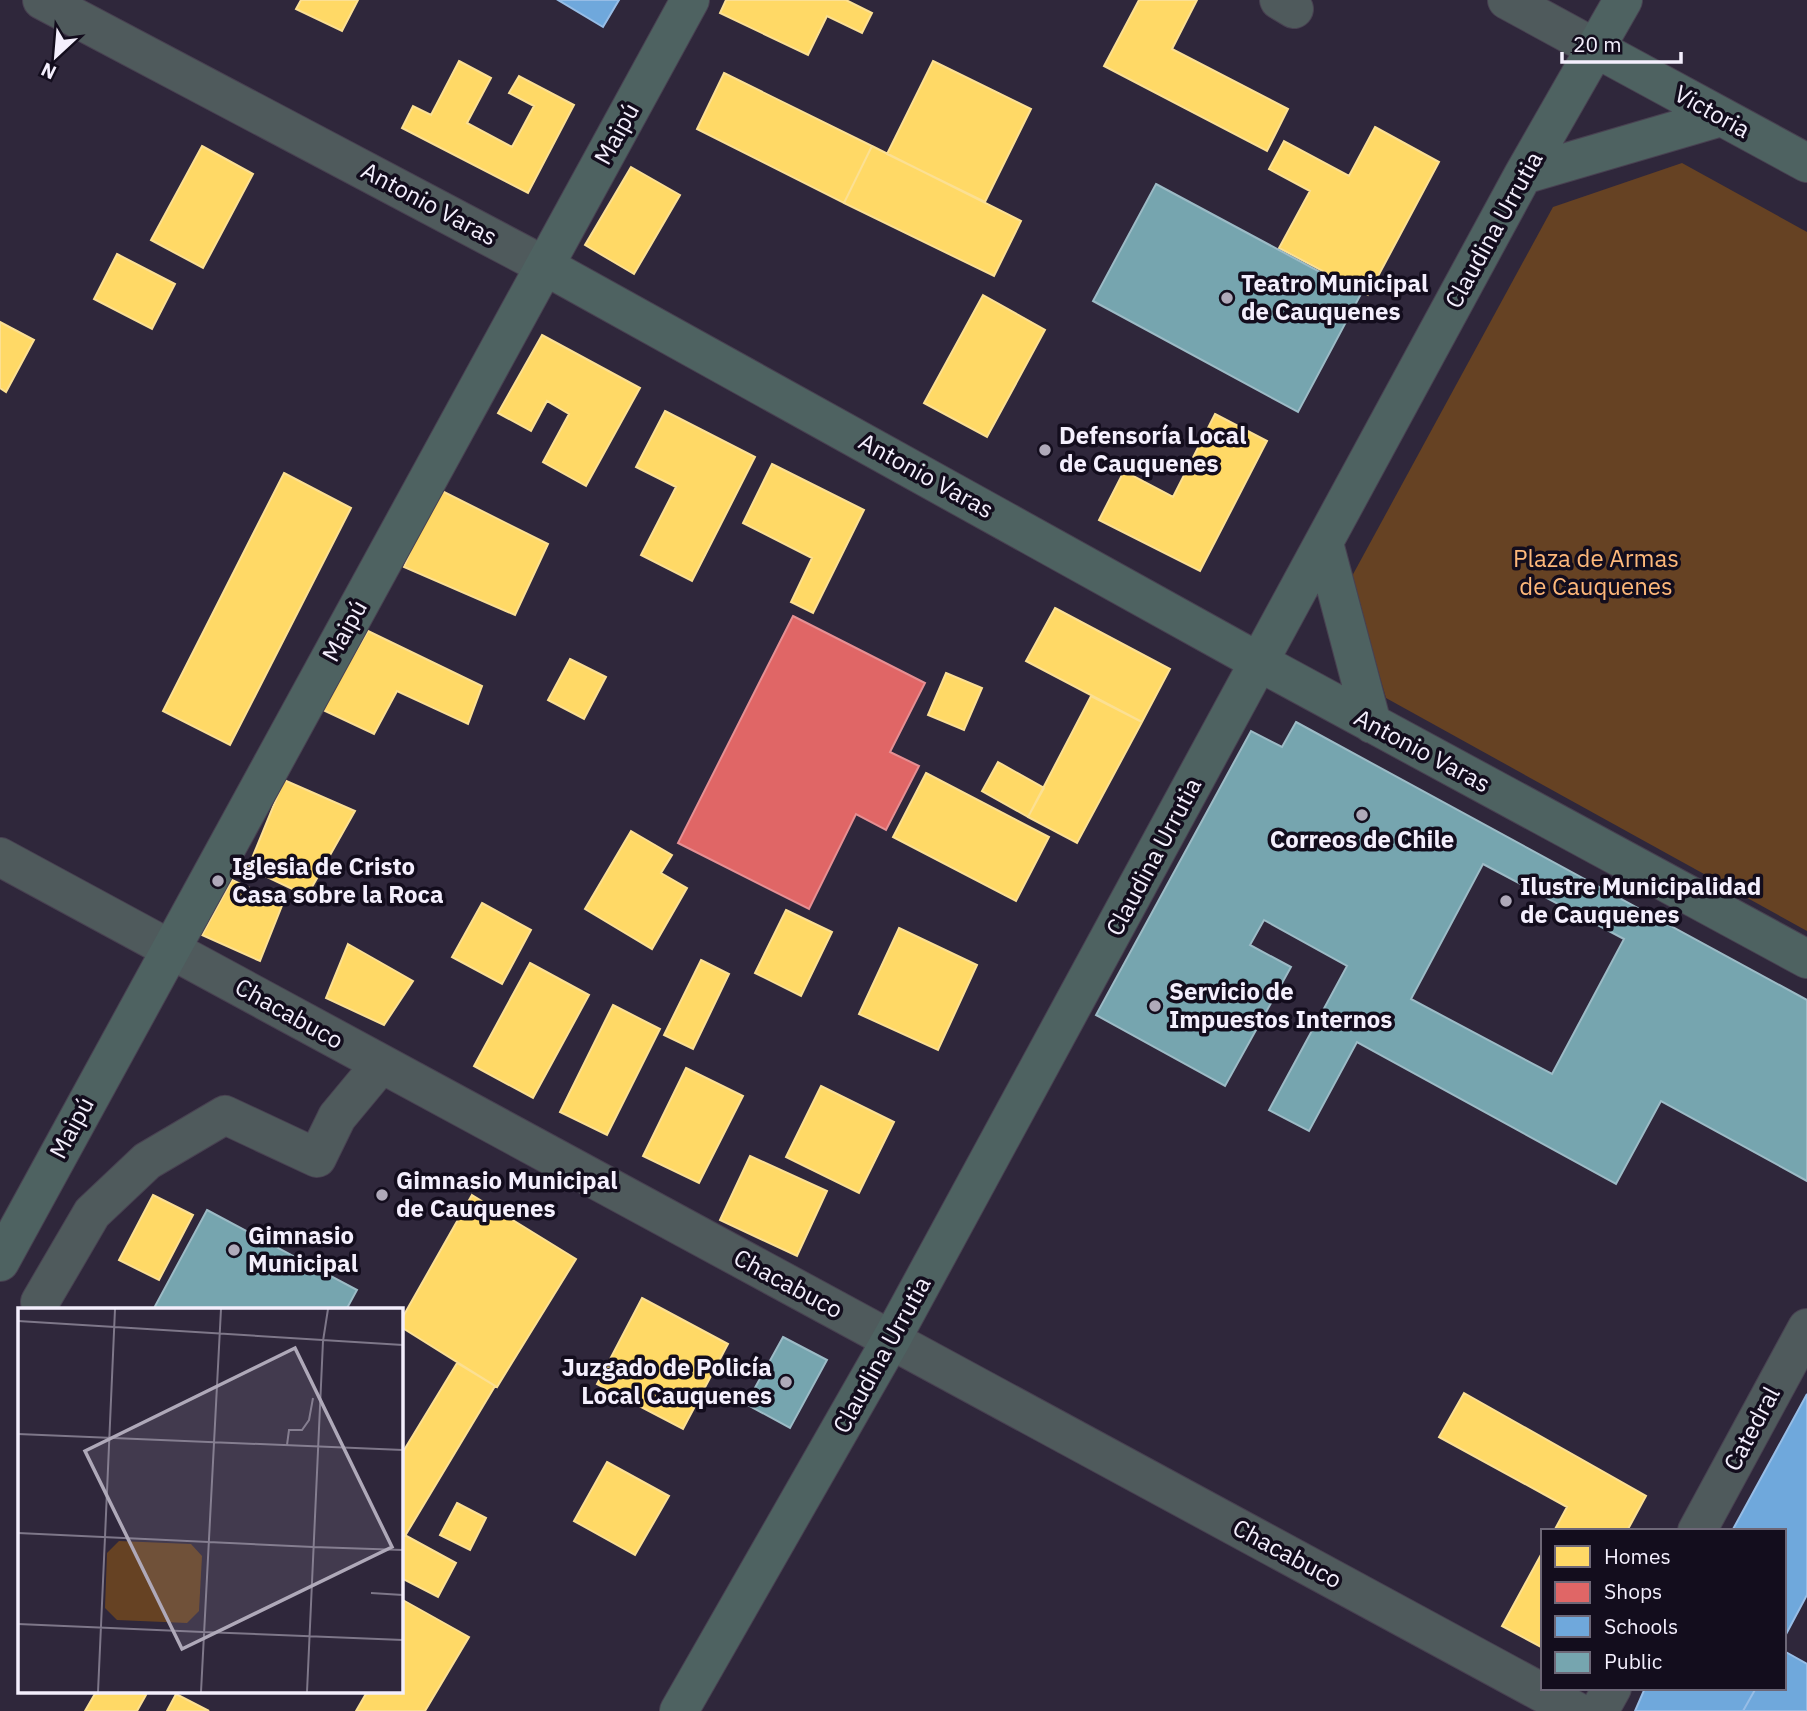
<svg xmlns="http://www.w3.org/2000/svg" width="1807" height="1711" viewBox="0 0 1807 1711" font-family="'IBM Plex Sans',sans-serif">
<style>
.green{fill:#664223}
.homes{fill:#ffd966;stroke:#fce093;stroke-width:2}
.shops{fill:#e06666;stroke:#e68f93;stroke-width:2}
.schools{fill:#6fa8dc;stroke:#97bde6;stroke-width:2}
.public{fill:#76a5af;stroke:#9cbbc6;stroke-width:2;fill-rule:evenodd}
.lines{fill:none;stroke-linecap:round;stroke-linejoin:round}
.minor-casing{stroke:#484151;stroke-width:40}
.major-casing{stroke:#484151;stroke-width:40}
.minor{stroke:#4f5a5c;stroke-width:38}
.major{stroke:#4e6261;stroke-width:38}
.poi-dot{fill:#afa9b9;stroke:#130d1d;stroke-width:2.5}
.labels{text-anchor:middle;stroke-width:7;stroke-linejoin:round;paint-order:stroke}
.street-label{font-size:24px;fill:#f4effd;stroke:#130d1d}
.poi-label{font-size:24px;font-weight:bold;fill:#f4effd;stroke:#130d1d;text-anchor:start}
.park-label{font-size:24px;fill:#feb87a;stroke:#130d1d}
.inset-road{fill:none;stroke:#7e7789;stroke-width:2}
.view{fill:#afa9b9;fill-opacity:0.15;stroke:#afa9b9;stroke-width:3.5}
.inset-edge{fill:none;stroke:#f4effd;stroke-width:3.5}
</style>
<rect width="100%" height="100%" fill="#2f273b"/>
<!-- green -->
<path class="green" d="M1682,163L1807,232V931L1386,698L1351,578L1553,207Z"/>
<!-- homes -->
<path class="homes" d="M301,0H358L342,31L296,9Z
M726,0H846L872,13L862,33L827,16L808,55L720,13Z
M1139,0H1197L1172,49L1288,109L1267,151L1104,66Z
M459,61L491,78L467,123L512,147L534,106L509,93L519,76L574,105L528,193L402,128L413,106L431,115Z
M933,61L1031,109L985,202L887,154Z
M724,73L872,146L844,203L697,129Z
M1375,127L1439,162L1368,295L1279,248L1310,191L1269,169L1284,141L1349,176Z
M202,146L253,174L203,268L151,240Z
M872,146L1021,221L994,276L844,203Z
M631,167L680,195L634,274L585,245Z
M117,254L175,284L152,329L94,299Z
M983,295L1045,330L987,437L924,403Z
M0,322L34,340L6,392L0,388Z
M542,335L640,388L586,486L543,462L569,414L547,401L531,431L498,413Z
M665,411L755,457L692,581L641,555L676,487L636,467Z
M1215,414L1267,441L1200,571L1099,520L1124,471L1173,497Z
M772,464L864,510L813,613L791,602L812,558L743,523Z
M284,473L351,508L230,745L163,711Z
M436,488L548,544L515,615L404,567Z
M1055,608L1170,669L1142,722L1026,661Z
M368,631L482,686L468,724L397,691L374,734L321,709Z
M570,659L606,677L584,719L548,700Z
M946,673L982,688L964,730L928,715Z
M1091,696L1142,722L1077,843L1028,817Z
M998,762L1044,788L1028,817L982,791Z
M926,773L1049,837L1016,901L893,837Z
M284,780L355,811L307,896L248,868Z
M631,831L672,855L661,873L687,888L652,949L585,909Z
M232,880L283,903L260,961L202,935Z
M482,903L531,930L502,984L452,957Z
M786,910L832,932L801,996L755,973Z
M899,928L977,965L938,1050L859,1014Z
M348,944L413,981L384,1025L326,998Z
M701,960L729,974L693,1049L664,1035Z
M530,963L589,995L533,1098L474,1066Z
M613,1005L660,1029L607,1135L560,1112Z
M686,1068L743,1096L699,1183L643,1156Z
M821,1086L894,1122L859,1193L786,1157Z
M750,1156L827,1191L797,1256L720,1220Z
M153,1195L193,1215L159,1280L119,1260Z
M472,1195L576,1259L497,1387L401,1327V1320Z
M642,1298L728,1344L683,1429L597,1384Z
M457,1363L495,1386L405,1536L401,1533V1455Z
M1464,1393L1646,1496L1627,1531H1554L1567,1507L1439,1437Z
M607,1462L669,1496L635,1555L574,1521Z
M457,1503L486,1518L470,1550L440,1535Z
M401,1533L456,1563L438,1597L401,1578Z
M1543,1551V1648L1502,1626Z
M401,1599L469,1637L425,1711H356L367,1692H401Z
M96,1692H140L146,1695L137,1711H85Z
M176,1694L209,1711H167Z"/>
<!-- shops -->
<path class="shops" d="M793,616L925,683L890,752L919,766L886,830L856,814L809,909L678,843Z"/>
<!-- schools -->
<path class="schools" d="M558,0H619L603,27Z
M1807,1394V1595L1784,1638V1531H1732Z
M1784,1651L1807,1664V1711H1743L1756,1688H1784Z
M1645,1688H1756L1743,1711H1635Z"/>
<!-- public -->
<path class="public" d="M1156,184L1361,294L1298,412L1093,301Z
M1296,722L1807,1000V1181L1661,1101L1616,1184L1357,1042L1309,1131L1269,1110L1347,966L1264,920L1250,945L1291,967L1225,1086L1096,1015L1251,731L1282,747ZM1483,864L1624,939L1552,1074L1411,999Z
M207,1210L357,1290L346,1310H153Z
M783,1337L827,1360L790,1428L746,1404Z"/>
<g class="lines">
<!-- minor casing -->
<g class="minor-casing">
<path id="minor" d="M42,0L545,266
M1279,0L1294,9
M1507,0L1597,49
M0,857L1576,1711
M40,1302L92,1213L147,1161L225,1115L317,1158L337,1117L381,1064
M1697,1531L1807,1328
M1599,1711L1612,1688"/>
</g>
<!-- major casing -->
<g class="major-casing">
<path id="major" d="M1597,49L1807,163
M1523,175L1721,117
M545,266L1259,662L1807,959
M1324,543L1372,724
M0,1262L690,0
M679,1711L891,1340L1523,175L1623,0"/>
</g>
<!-- minor -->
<use href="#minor" class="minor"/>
<!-- major -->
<use href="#major" class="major"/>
</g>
<!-- markers -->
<g class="poi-dot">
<circle cx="1227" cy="298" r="7"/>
<circle cx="1045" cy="450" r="7"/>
<circle cx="1362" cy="815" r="7"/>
<circle cx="218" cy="881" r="7"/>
<circle cx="1506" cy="901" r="7"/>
<circle cx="1155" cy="1006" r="7"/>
<circle cx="382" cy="1195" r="7"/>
<circle cx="234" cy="1250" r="7"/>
<circle cx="786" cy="1382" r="7"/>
</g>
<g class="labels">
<!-- street labels -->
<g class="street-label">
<text transform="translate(1712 112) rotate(29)" y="8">Victoria</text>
<text transform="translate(617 134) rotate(-61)" y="8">Maipú</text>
<text transform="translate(429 204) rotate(28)" y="8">Antonio Varas</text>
<text transform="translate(1494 230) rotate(-61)" y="8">Claudina Urrutia</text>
<text transform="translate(926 476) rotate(29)" y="8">Antonio Varas</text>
<text transform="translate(345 631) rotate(-61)" y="8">Maipú</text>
<text transform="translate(1422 751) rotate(28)" y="8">Antonio Varas</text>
<text transform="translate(1154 857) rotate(-62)" y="8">Claudina Urrutia</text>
<text transform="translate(289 1014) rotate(29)" y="8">Chacabuco</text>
<text transform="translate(72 1128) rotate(-62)" y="8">Maipú</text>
<text transform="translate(788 1284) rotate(28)" y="8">Chacabuco</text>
<text transform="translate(882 1355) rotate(-61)" y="8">Claudina Urrutia</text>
<text transform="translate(1752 1429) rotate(-62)" y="8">Catedral</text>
<text transform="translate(1287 1554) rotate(28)" y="8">Chacabuco</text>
</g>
<!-- poi labels -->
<g class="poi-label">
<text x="1241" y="292">Teatro Municipal<tspan x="1241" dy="28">de Cauquenes</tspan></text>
<text x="1059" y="444">Defensoría Local<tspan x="1059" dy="28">de Cauquenes</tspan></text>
<text x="1362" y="848" text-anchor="middle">Correos de Chile</text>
<text x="232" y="875">Iglesia de Cristo<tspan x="232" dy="28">Casa sobre la Roca</tspan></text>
<text x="1520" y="895">Ilustre Municipalidad<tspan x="1520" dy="28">de Cauquenes</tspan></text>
<text x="1169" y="1000">Servicio de<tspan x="1169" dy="28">Impuestos Internos</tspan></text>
<text x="396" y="1189">Gimnasio Municipal<tspan x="396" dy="28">de Cauquenes</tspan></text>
<text x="248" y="1244">Gimnasio<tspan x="248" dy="28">Municipal</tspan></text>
<text x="772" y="1376" text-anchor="end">Juzgado de Policía<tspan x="772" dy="28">Local Cauquenes</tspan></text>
</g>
<!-- park labels -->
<g class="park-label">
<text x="1596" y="567">Plaza de Armas<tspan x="1596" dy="28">de Cauquenes</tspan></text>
</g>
</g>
<!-- overview -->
<g transform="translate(18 1308)">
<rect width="385" height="385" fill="#2f273b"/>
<path d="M101,233L173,236L184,248L181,303L169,315L99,312L87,300L89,245Z" fill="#664223"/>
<path class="inset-road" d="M0,13L385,37M0,126L385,142M269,137L271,122H284L291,112L295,90M0,225L295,239M87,229L97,1M295,239L385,242M353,285L385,287M0,316L185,324M185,324L385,332M80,384L87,229M183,384L203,1M289,384L305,33L310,1"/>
<path class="view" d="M277,40L374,239L164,341L67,143Z"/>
<rect width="385" height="385" class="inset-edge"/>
</g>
<!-- legend -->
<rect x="1541" y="1529" width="245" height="161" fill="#130d1d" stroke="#6d6777" stroke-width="2"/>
<rect x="1555" y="1546" width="35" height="21" fill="#ffd966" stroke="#6d6777" stroke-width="2"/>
<text x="1604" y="1564" font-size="21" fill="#f4effd">Homes</text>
<rect x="1555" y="1582" width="35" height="21" fill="#e06666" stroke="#6d6777" stroke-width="2"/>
<text x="1604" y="1599" font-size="21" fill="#f4effd">Shops</text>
<rect x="1555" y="1616" width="35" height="21" fill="#6fa8dc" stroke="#6d6777" stroke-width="2"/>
<text x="1604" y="1634" font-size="21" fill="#f4effd">Schools</text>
<rect x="1555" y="1652" width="35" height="21" fill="#76a5af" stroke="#6d6777" stroke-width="2"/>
<text x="1604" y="1669" font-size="21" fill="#f4effd">Public</text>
<!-- north arrow -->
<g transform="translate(56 56) rotate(206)" stroke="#130d1d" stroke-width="5" paint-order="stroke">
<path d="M0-5L12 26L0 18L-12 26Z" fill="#f4effd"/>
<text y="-10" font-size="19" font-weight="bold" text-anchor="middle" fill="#f4effd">N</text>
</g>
<!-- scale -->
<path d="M1562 52v10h119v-10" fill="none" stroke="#f4effd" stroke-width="3.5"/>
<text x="1573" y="52" font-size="21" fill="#f4effd" stroke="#130d1d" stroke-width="5" paint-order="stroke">20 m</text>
</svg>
